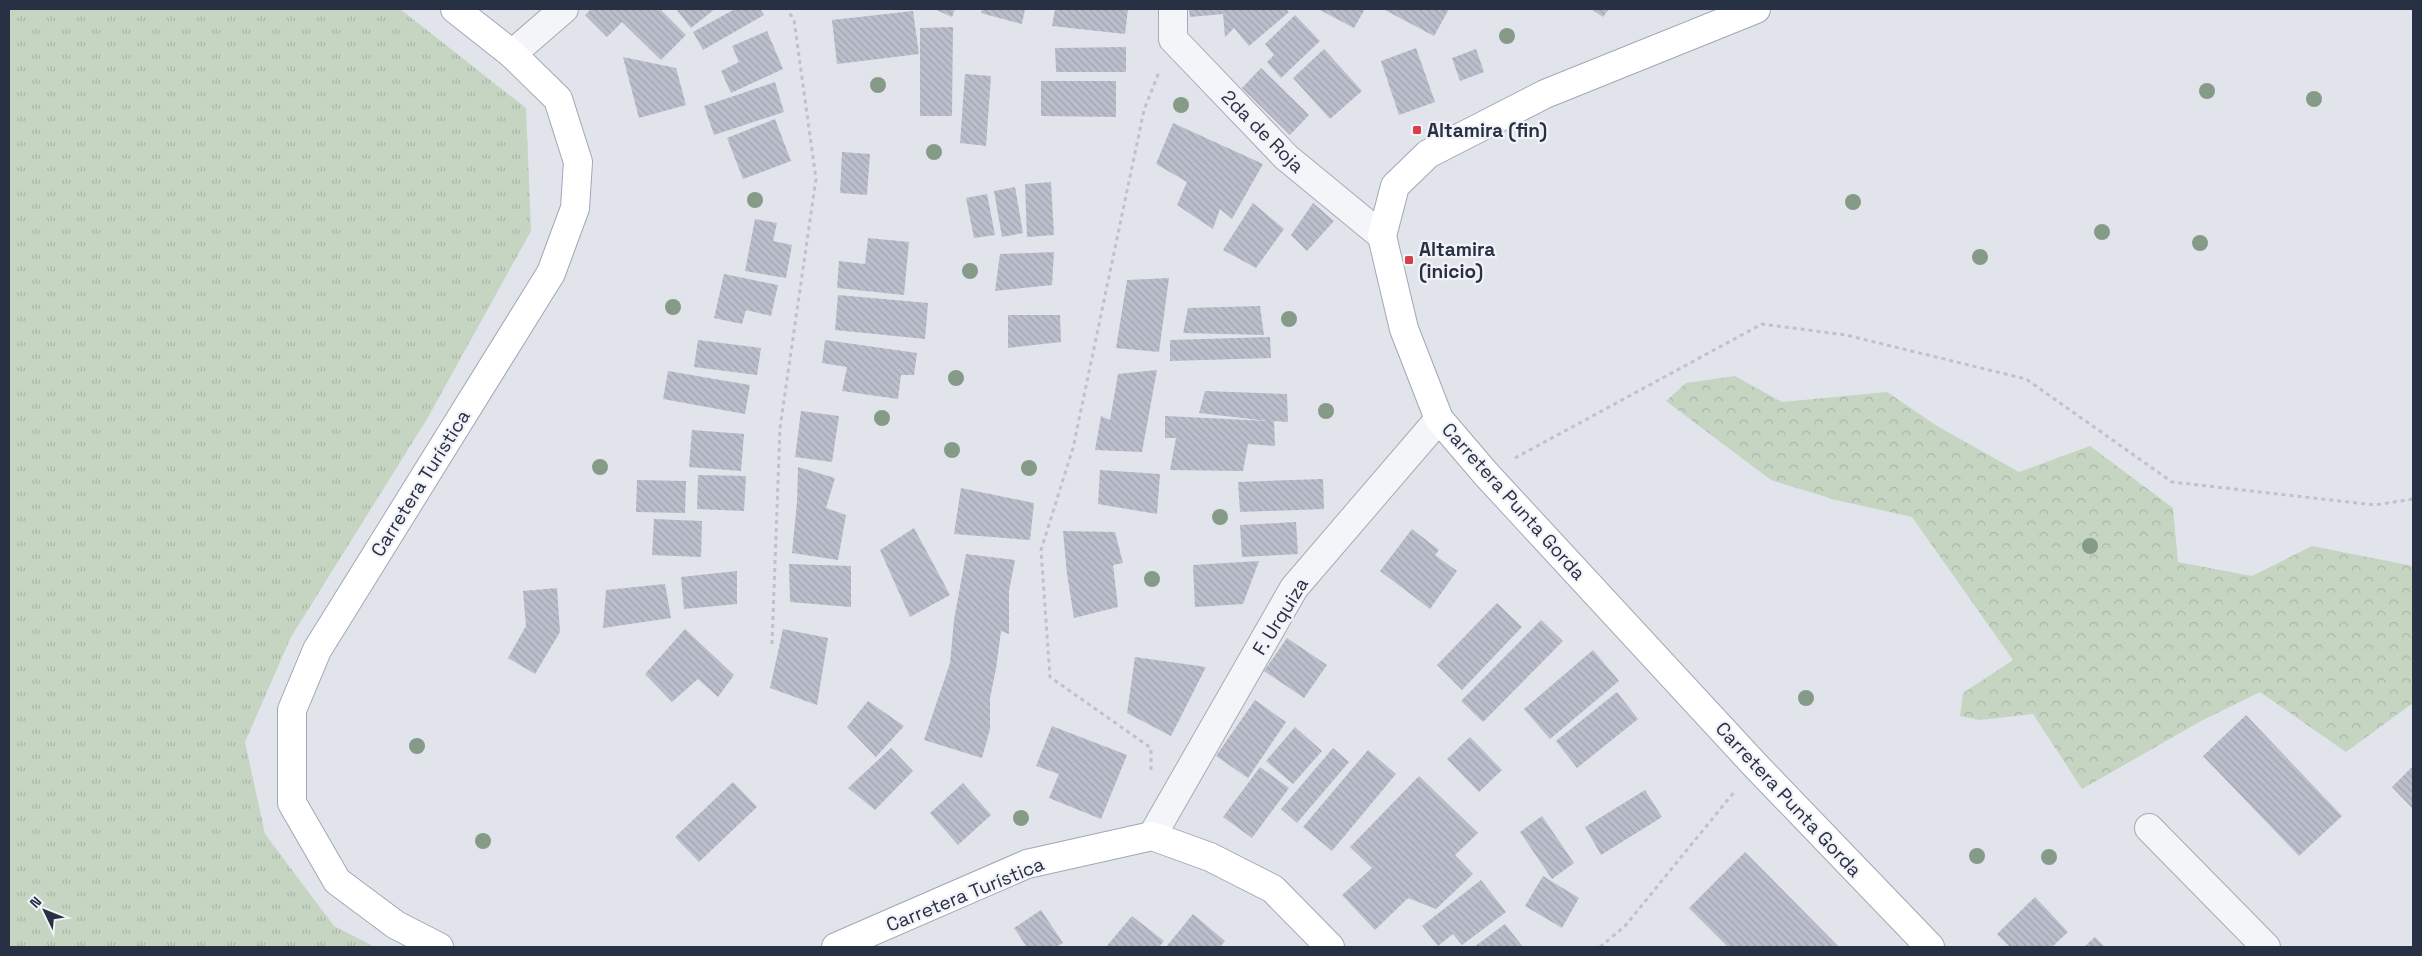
<svg xmlns="http://www.w3.org/2000/svg" width="2422" height="956" viewBox="0 0 2422 956" font-family="'Space Grotesk',sans-serif">
<style>
.grass{fill:url(#grass-tufts)}
.forest{fill:url(#forest-crowns)}
.building{fill:url(#building-back-hatch)}
.lines{fill:none;stroke-linecap:round;stroke-linejoin:round}
.minor-casing{stroke:#a6aab5;stroke-width:30}
.major-casing{stroke:#a0a7b7;stroke-width:30}
.path{stroke:#bfc2ca;stroke-width:3;stroke-dasharray:4 4;stroke-linecap:butt}
.minor{stroke:#f4f5f9;stroke-width:28}
.major{stroke:#fff;stroke-width:28}
.tree{fill:#859b87}
.poi-dot{fill:#d64049;stroke:#f1f3f8;stroke-width:2}
.labels{text-anchor:middle;stroke-width:4.5;stroke-linejoin:round;paint-order:stroke}
.poi-label{font-size:19px;font-weight:bold;fill:#283043;stroke:#f1f3f8;text-anchor:start}
.street-label{font-size:19px;fill:#283043;stroke:#f1f3f8}
</style>
<defs>
<pattern id="grass-tufts" width="24" height="20" patternUnits="userSpaceOnUse" patternTransform="scale(1.25)"><rect width="24" height="20" fill="#c5d5c2"/><path d="M3 7l-1-3M5 7V3M7 7l1-3M15 17l-1-3M17 17v-4M19 17l1-3" fill="none" stroke="#a9b7a8"/></pattern>
<pattern id="forest-crowns" width="20" height="18" patternUnits="userSpaceOnUse" patternTransform="scale(1.25)"><rect width="20" height="18" fill="#c5d5c2"/><path d="M2 6a3 3 0 1 1 6 0M12 15a3 3 0 1 1 6 0" fill="none" stroke="#a9b7a8"/></pattern>
<pattern id="building-back-hatch" width="6" height="6" patternUnits="userSpaceOnUse" patternTransform="scale(1.25)"><rect width="6" height="6" fill="#bbbfcb"/><path d="M-1 5l2 2M0 0l6 6M5-1l2 2" fill="none" stroke="#a1a4b0"/></pattern>
</defs>
<rect width="100%" height="100%" fill="#e1e4eb"/>
<!-- grass -->
<path class="grass" d="M9,9H400L526,108L531,231L427,419L291,637L245,742L265,834L334,926L375,947H9Z"/>
<!-- forest -->
<path class="forest" d="M1735,376L1782,402L1887,392L1937,426L2019,472L2090,446L2173,508L2178,562L2252,576L2312,546L2413,566V703L2346,752L2260,692L2201,721L2082,789L2033,714L1980,720L1960,716L1963,693L2013,660L1912,517L1836,500L1771,480L1666,401L1686,383Z"/>
<!-- building -->
<path class="building" d="M591,9H660L686,35L661,60L622,22L607,37L585,15Z
M676,9H715L691,28Z
M735,9H760L764,15L703,50L693,32Z
M934,9H955L952,17Z
M982,9H1025L1022,24L981,13Z
M1055,9H1128L1125,34L1052,26Z
M1189,9H1286L1289,12L1249,46L1234,28L1225,37L1223,14L1190,17Z
M1318,9H1365L1354,28Z
M1383,9H1449L1434,36Z
M1591,9H1609L1603,17Z
M913,11L919,54L837,64L832,20Z
M1295,15L1320,41L1281,78L1267,62L1274,55L1265,44Z
M953,27L952,116H920V28Z
M767,31L783,69L731,93L721,71L739,62L732,46Z
M1126,47V72H1056L1055,48Z
M1416,48L1435,102L1399,115L1381,61Z
M1324,49L1362,91L1330,119L1293,78Z
M1476,49L1484,72L1460,81L1452,58Z
M623,57L676,68L686,105L639,118Z
M1261,68L1309,115L1290,135L1242,88Z
M965,74L991,76L986,146L960,143Z
M1041,81H1116V117L1041,116Z
M775,82L784,112L714,135L704,106Z
M775,119L791,161L743,179L727,138Z
M1173,123L1263,164L1232,219L1220,209L1213,229L1177,205L1187,182L1156,164Z
M842,152L870,154L867,195L840,193Z
M1051,182L1054,235L1027,237L1025,184Z
M1015,187L1023,233L1002,237L994,191Z
M987,194L995,235L974,238L966,198Z
M1253,203L1284,229L1256,268L1223,250Z
M1313,203L1334,221L1307,251L1291,235Z
M755,219L777,223L773,241L792,245L786,278L745,271Z
M868,238L909,242L904,295L837,288L839,261L865,264Z
M1054,252L1052,285L995,291L1000,254Z
M724,274L778,285L771,316L746,310L742,324L714,318Z
M1169,278L1159,352L1116,348L1127,280Z
M838,295L928,303L925,339L835,330Z
M1260,306L1264,335L1183,333L1188,308Z
M1008,315H1060L1061,342L1008,348Z
M1270,337L1271,358L1170,361V340Z
M698,340L761,348L757,375L694,367Z
M825,340L917,353L914,375H901L898,399L842,391L847,367L822,363Z
M1157,370L1142,452L1095,450L1101,416L1110,420L1118,374Z
M668,371L750,385L745,414L663,399Z
M1205,391L1287,394L1288,422L1274,421L1275,446L1248,444L1243,471L1170,470L1176,438H1165V416L1268,421L1199,413Z
M801,411L839,416L832,462L795,457Z
M692,430L744,434L741,471L689,467Z
M798,467L835,478L826,508L846,515L838,560L792,553L797,502Z
M1100,470L1160,474L1157,514L1098,504Z
M698,475L746,476L744,511L697,509Z
M1323,479L1324,509L1240,512L1238,482Z
M637,480L686,481L685,513L636,512Z
M961,488L1034,503L1030,540L954,534Z
M654,519L702,521L701,557L652,555Z
M1296,522L1298,554L1242,557L1240,525Z
M914,528L950,595L910,617L880,550Z
M1412,529L1439,550L1435,555L1457,571L1430,609L1380,571Z
M1063,531L1115,532L1123,563L1113,565L1118,607L1074,618L1067,574Z
M966,554L1015,560L1009,591V634L1001,631L996,669L990,698V729L982,758L924,740L950,663L954,620Z
M1259,561L1243,604L1195,607L1193,565Z
M789,564L851,566V607L790,602Z
M737,571V604L684,609L681,577Z
M665,584L671,618L603,628L606,590Z
M557,588L560,632L535,674L508,658L526,626L523,591Z
M1497,603L1522,627L1462,690L1437,665Z
M1541,620L1563,641L1483,722L1461,701Z
M685,629L734,675L718,697L698,679L672,702L645,674Z
M783,629L828,638L817,705L770,688Z
M1287,638L1327,665L1304,698L1264,671Z
M1593,650L1619,681L1550,739L1524,709Z
M1135,657L1206,667L1171,736L1127,713Z
M1617,692L1638,719L1577,768L1556,741Z
M1255,700L1286,722L1248,778L1216,756Z
M868,701L904,726L876,757L847,727Z
M2246,715L2342,816L2299,856L2203,756Z
M1052,726L1127,755L1101,819L1049,798L1059,774L1036,766Z
M1295,727L1322,751L1293,784L1266,761Z
M1470,737L1502,770L1479,792L1447,759Z
M891,748L913,771L875,810L848,788Z
M1333,748L1349,762L1297,823L1281,809Z
M1368,750L1396,774L1332,851L1303,827Z
M2413,766V809L2392,787Z
M1260,767L1289,788L1252,838L1223,817Z
M1419,776L1478,833L1455,855L1473,874L1436,909L1408,898L1375,930L1342,895L1372,868L1350,847Z
M733,782L757,807L699,862L675,837Z
M963,783L991,815L958,845L930,813Z
M1645,790L1662,817L1601,855L1585,827Z
M1542,816L1574,863L1552,879L1520,832Z
M1745,852L1839,947H1728L1689,908Z
M1543,876L1579,898L1562,928L1525,906Z
M1481,880L1506,912L1462,945L1453,934L1438,946L1422,926Z
M2035,897L2068,932L2052,947H2010L1997,934Z
M1041,910L1063,943L1056,947H1027L1014,928Z
M1193,914L1225,941L1220,947H1166Z
M1132,916L1164,941L1159,947H1106Z
M1505,924L1523,947H1474Z
M2095,937L2105,947H2084Z"/>
<g class="lines">
<!-- minor casing -->
<g class="minor-casing">
<path id="minor" d="M1173,9V39L1286,157L1382,236
M512,54L564,9
M2149,828L2266,947
M1152,836L1294,588L1439,419"/>
</g>
<!-- major casing -->
<g class="major-casing">
<path id="major" d="M1756,9L1545,94L1428,154L1395,186L1382,236L1404,329L1439,419L1486,474L1755,765L1930,947
M439,947L396,925L337,881L292,803V710L317,650L551,273L575,208L578,162L558,99L512,54L455,9
M836,947L1027,864L1152,836L1210,857L1273,889L1330,947"/>
</g>
<!-- path -->
<path class="path" d="M1515,458L1762,324L1846,335L2026,379L2172,482L2375,505L2413,499
M772,644L780,428L816,179L794,20L787,9
M1151,770V748L1050,677L1041,550L1073,448L1144,110L1159,72
M1600,947L1625,926L1735,791"/>
<!-- minor -->
<use href="#minor" class="minor"/>
<!-- major -->
<use href="#major" class="major"/>
</g>
<!-- trees -->
<g class="tree">
<circle cx="1507" cy="36" r="8"/>
<circle cx="878" cy="85" r="8"/>
<circle cx="2207" cy="91" r="8"/>
<circle cx="2314" cy="99" r="8"/>
<circle cx="1181" cy="105" r="8"/>
<circle cx="934" cy="152" r="8"/>
<circle cx="755" cy="200" r="8"/>
<circle cx="1853" cy="202" r="8"/>
<circle cx="2102" cy="232" r="8"/>
<circle cx="2200" cy="243" r="8"/>
<circle cx="1980" cy="257" r="8"/>
<circle cx="970" cy="271" r="8"/>
<circle cx="673" cy="307" r="8"/>
<circle cx="1289" cy="319" r="8"/>
<circle cx="956" cy="378" r="8"/>
<circle cx="1326" cy="411" r="8"/>
<circle cx="882" cy="418" r="8"/>
<circle cx="952" cy="450" r="8"/>
<circle cx="600" cy="467" r="8"/>
<circle cx="1029" cy="468" r="8"/>
<circle cx="1220" cy="517" r="8"/>
<circle cx="2090" cy="546" r="8"/>
<circle cx="1152" cy="579" r="8"/>
<circle cx="1806" cy="698" r="8"/>
<circle cx="417" cy="746" r="8"/>
<circle cx="1021" cy="818" r="8"/>
<circle cx="483" cy="841" r="8"/>
<circle cx="1977" cy="856" r="8"/>
<circle cx="2049" cy="857" r="8"/>
</g>
<!-- markers -->
<g class="poi-dot">
<rect x="1412" y="125" width="10" height="10" rx="2.5"/>
<rect x="1404" y="255" width="10" height="10" rx="2.5"/>
</g>
<g class="labels">
<!-- poi labels -->
<g class="poi-label">
<text x="1427" y="137">Altamira (fin)</text>
<text x="1419" y="256">Altamira<tspan x="1419" dy="22">(inicio)</tspan></text>
</g>
<!-- street labels -->
<g class="street-label">
<text transform="translate(1263 131) rotate(45)" y="7">2da de Roja</text>
<text transform="translate(420 483) rotate(-58)" y="7">Carretera Turística</text>
<text transform="translate(1514 501) rotate(48)" y="7">Carretera Punta Gorda</text>
<text transform="translate(1280 616) rotate(-58)" y="7">F. Urquiza</text>
<text transform="translate(1789 799) rotate(47)" y="7">Carretera Punta Gorda</text>
<text transform="translate(965 894) rotate(-22)" y="7">Carretera Turística</text>
</g>
</g>
<!-- border -->
<rect width="2422" height="956" fill="none" stroke="#283043" stroke-width="20"/>
<!-- north arrow -->
<g transform="translate(45 911) rotate(313)" stroke="#f1f3f8" stroke-width="4" paint-order="stroke">
<path d="M0-4L9 19L0 12L-9 19Z" fill="#283043"/>
<text y="-8" font-size="14" font-weight="bold" text-anchor="middle" fill="#283043">N</text>
</g>
</svg>
